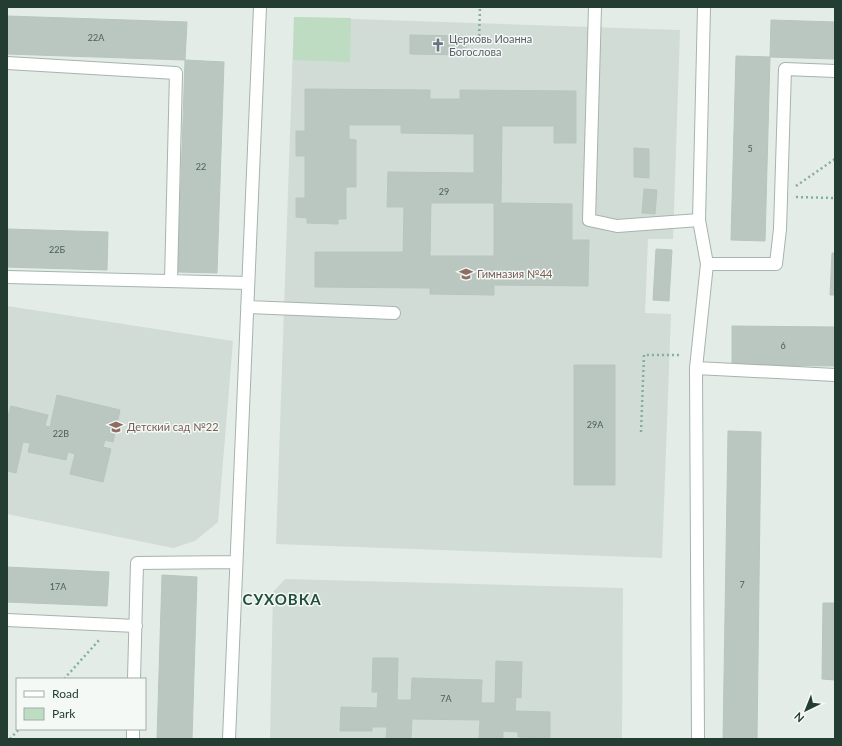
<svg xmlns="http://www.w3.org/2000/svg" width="842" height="746" viewBox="0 0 842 746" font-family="Lato,sans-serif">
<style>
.built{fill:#d1dcd6}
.green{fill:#bddcc2}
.building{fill:#b9c7c0;stroke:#b6c6bd;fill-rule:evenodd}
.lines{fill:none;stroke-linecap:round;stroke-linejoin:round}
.minor-casing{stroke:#a6b4ad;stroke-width:14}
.path{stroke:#85ae9d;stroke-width:2.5;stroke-dasharray:2 3;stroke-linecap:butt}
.minor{stroke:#fff;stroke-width:12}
.labels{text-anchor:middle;stroke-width:3;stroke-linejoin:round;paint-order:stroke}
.number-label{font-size:9px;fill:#496056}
.worship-label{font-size:11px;fill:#5b616d;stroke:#f4f9f6;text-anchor:start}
.education-label{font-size:11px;fill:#785e54;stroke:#f4f9f6;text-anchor:start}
.district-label{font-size:15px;font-weight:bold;letter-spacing:1px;fill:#214e3e;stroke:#f4f9f6}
</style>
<rect width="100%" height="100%" fill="#e3ece7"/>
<!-- built -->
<path class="built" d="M294,17L680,30L673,239H648L645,313L671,314L662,558L276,544Z
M7,306L233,341L218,522L195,541L173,548L7,514Z
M285,579L623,588L622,739H270L273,592Z"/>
<!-- green -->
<path class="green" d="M294,17L351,18L350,62L293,60Z"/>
<!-- building -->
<path class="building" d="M7,16L187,22L185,60L7,54Z
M771,20L835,22V59L770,57Z
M410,35L466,36V55L410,54Z
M736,56L770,57L765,241L731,240Z
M185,60L224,62L217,273L178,272Z
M305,89L430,90V99H460V90L576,91V143H554V126H502L501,203L572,204V240H589L588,286L494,285V295L430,294V288L315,287V252H403L404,207H387L388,172L474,173V134L401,133V125H349V139L356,140V187H346V219H338V224L307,223V218L296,217V198H305V156H296V131H305ZM431,203H494V256H430Z
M634,148L649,149V178L634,177Z
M644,189L657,190L655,214L642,213Z
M7,229L108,232L107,270L7,267Z
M656,249L672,250L669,301L653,300Z
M832,253H835V295H830Z
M732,326L835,327V366L732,365Z
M574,365H615V485H574Z
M57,395L120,410L113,442L105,440L103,447L111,449L103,482L70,474L75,454L68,452L66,460L28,452L30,443L23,442L16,473L7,471V415L8,416L11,406L48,415L45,426L50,427Z
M728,431L761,432L757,739H723Z
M7,567L109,572L107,606L7,602Z
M162,575L197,577L192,739H157Z
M823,603H835V680L822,679Z
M373,658H398L397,700H411L412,678L482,680L481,703H495L496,661L522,662L521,698L516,697L515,711L550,712V738L518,737V732L503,731V739H479L480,720L412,719L411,739H386L387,727H372V731H340L341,707L377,708L378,692H372Z"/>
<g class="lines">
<!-- minor casing -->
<g class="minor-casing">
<path id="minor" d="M595,7L589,220L617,226L699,220
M7,63L176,73L171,281
M707,264H776L780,229L785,69L835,71
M7,277L248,283
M247,307L394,313
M696,368L835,375
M7,620L136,626
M134,679L137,563L236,562
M133,739V729
M229,739L260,7
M698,739L696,368L707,264L699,220L704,7"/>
</g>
<!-- path -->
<path class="path" d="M479,41L480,7
M796,186L835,159
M796,197L835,198
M641,432L644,355H682
M64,679L100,639
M10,739L19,729"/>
<!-- minor -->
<use href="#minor" class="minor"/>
</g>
<!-- icons -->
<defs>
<g id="church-bare" transform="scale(1.08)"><path d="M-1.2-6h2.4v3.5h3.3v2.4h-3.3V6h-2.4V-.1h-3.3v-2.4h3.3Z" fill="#6b7280" stroke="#f4f9f6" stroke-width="2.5" paint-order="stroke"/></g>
<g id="school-bare" transform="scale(1.08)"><path d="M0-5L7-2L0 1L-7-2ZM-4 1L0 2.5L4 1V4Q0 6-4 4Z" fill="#8d6e63" stroke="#f4f9f6" stroke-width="2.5" paint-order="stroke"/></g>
</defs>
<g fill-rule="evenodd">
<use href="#church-bare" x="438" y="45"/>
<use href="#school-bare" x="466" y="274"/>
<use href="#school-bare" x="116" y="427"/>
</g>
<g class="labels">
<!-- number labels -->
<g class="number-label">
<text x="96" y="41">22А</text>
<text x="750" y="152">5</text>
<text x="201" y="170">22</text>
<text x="444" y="195">29</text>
<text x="57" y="253">22Б</text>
<text x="783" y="349">6</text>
<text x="595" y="428">29А</text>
<text x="61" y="437">22В</text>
<text x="742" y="588">7</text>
<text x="58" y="590">17А</text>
<text x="446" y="702">7А</text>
</g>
<!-- worship labels -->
<g class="worship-label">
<text x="449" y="43">Церковь Иоанна<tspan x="449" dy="13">Богослова</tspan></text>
</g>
<!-- education labels -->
<g class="education-label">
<text x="477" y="278">Гимназия №44</text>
<text x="127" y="431">Детский сад №22</text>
</g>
<!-- district labels -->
<g class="district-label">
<text x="282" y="605">СУХОВКА</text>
</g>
</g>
<!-- border -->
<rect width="842" height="746" fill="none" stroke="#243d33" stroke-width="16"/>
<!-- legend -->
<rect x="16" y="678" width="130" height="52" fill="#f4f9f6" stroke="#a1aea8"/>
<rect x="24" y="691" width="20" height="6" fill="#ffffff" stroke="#a1aea8"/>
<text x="52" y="698" font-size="12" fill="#243d33">Road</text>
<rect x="24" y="708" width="20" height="12" fill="#bddcc2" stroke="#a1aea8"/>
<text x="52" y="718" font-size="12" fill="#243d33">Park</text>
<!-- north arrow -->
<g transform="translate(806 710) rotate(223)" stroke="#f4f9f6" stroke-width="3" paint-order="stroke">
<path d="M0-3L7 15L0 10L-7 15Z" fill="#243d33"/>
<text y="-6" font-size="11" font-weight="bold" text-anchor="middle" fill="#243d33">N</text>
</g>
</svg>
